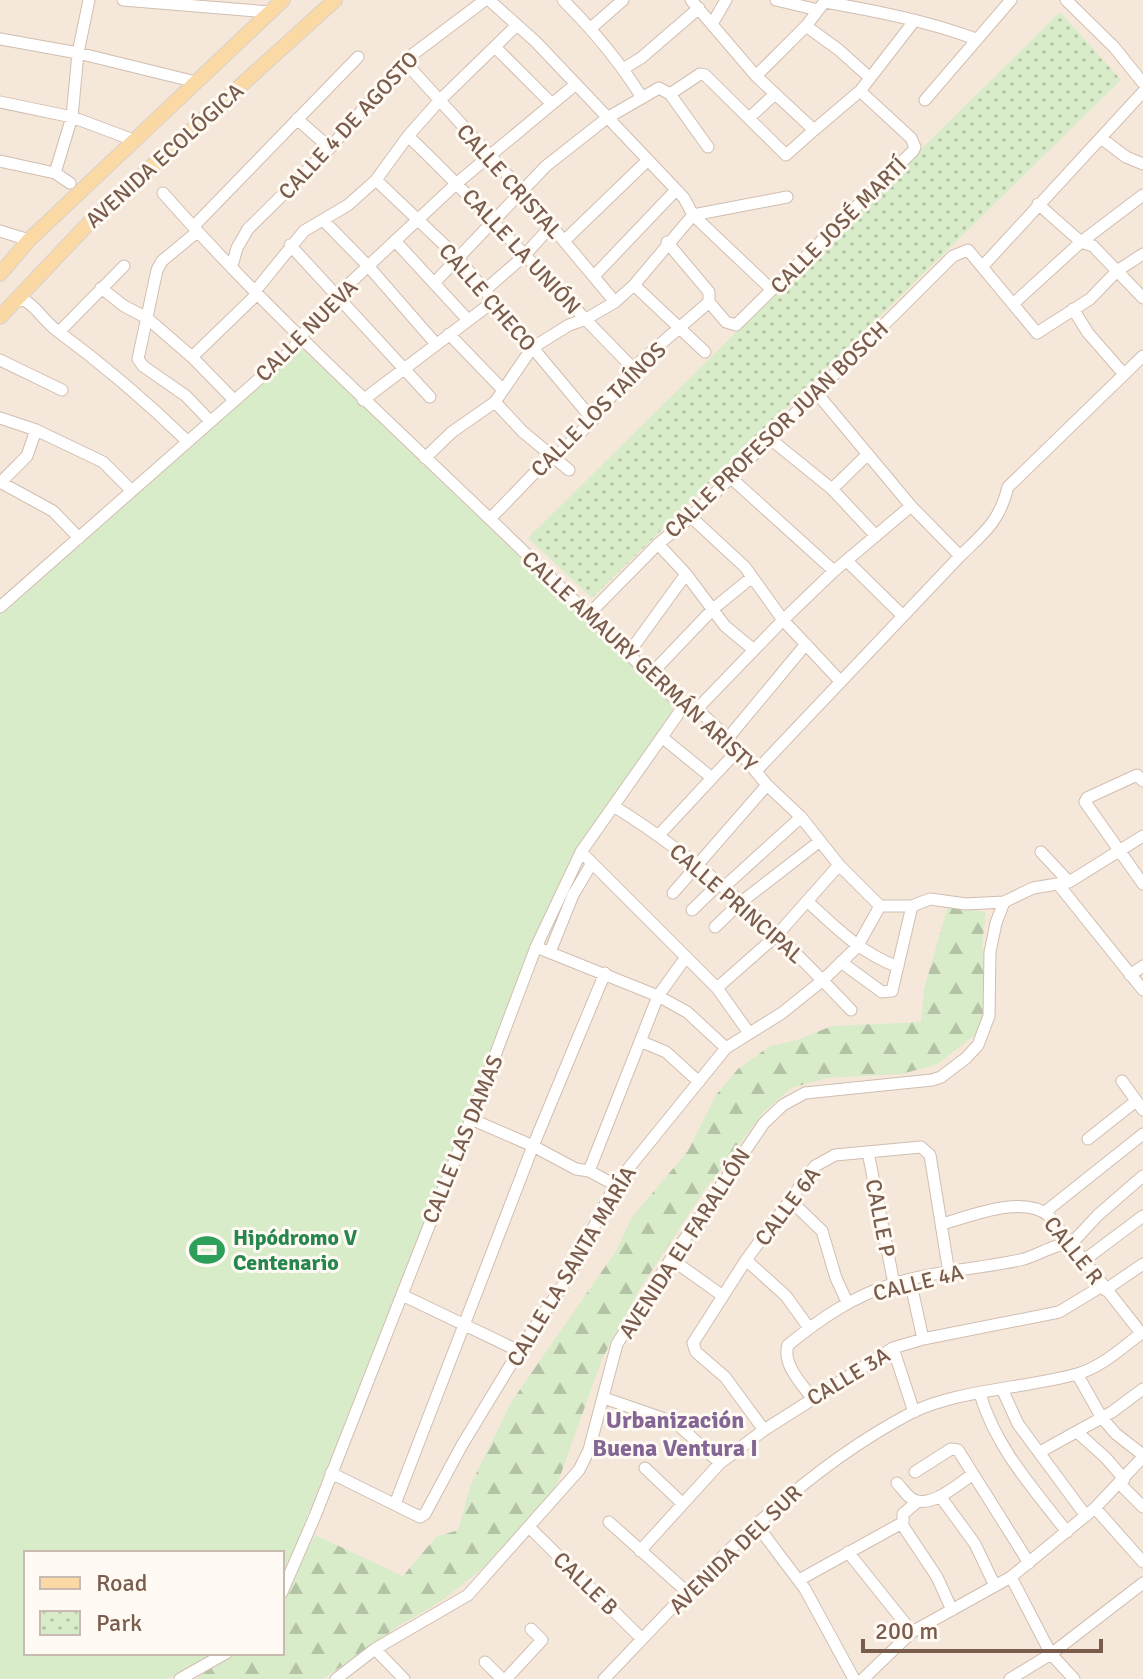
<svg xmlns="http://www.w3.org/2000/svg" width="1143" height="1679" viewBox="0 0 1143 1679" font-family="Signika,sans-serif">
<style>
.residential{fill:#f5e8da;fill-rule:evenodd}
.green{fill:#d8ecc9}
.forest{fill:url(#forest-firs)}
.park{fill:url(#park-dots)}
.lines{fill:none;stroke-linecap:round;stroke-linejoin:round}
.minor-casing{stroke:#d1beb0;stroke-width:13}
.major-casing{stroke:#dad1cd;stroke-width:16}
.minor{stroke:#fff;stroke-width:11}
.major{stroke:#fbd9a5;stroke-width:14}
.labels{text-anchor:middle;stroke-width:6;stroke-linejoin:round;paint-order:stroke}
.street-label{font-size:22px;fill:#7a5c4d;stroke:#fffaf3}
.leisure-label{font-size:22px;font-weight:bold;fill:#27864d;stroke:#fffaf3;text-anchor:start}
.neighbourhood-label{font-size:24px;font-weight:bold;fill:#846695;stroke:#fffaf3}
</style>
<defs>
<pattern id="forest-firs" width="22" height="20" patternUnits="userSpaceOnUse" patternTransform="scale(2)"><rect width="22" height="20" fill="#d8ecc9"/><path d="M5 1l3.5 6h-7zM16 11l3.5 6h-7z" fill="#b4c2a5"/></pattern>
<pattern id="park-dots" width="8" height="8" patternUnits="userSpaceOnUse" patternTransform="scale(2)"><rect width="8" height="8" fill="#d8ecc9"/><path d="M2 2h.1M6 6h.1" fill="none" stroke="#b4c2a5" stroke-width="1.8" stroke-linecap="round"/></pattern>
</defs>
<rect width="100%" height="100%" fill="#fdf6ec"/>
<!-- residential -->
<path class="residential" d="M0,0H1143V1679H0ZM26,1553H282V1653H26Z"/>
<!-- green -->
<path class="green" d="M302,348L669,699L673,713L604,814L533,947L282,1580V1553H26V1653H218L185,1672L165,1679H0V610Z"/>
<!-- forest -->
<path class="forest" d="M948,906L986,912L982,945L988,967L987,1026L936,1065L901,1074L827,1078L791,1088L763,1113L705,1190L641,1287L602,1359L550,1504L520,1538L443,1600L400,1625L323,1679H196L232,1653H282V1601L315,1535L403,1576L436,1537L458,1530L471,1484L512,1401L616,1251L632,1217L688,1151L716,1095L738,1069L770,1046L797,1040L832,1026L921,1022L924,989Z"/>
<!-- park -->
<path class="park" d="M1060,12L1121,80L592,598L528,538Z"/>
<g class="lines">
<!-- minor casing -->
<g class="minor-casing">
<path id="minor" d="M123,0L270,12
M489,0L536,42L648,160L684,198L693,215L772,290
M563,0C593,30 619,61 641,96
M691,0L756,76L814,130L860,91L915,20
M776,0L818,10
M1066,0L1114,47L1143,83
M825,2C876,11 927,21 976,39
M712,24L726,0
M806,26L839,50L869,77
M591,28L623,0
M0,39L78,53L196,82
M495,47L552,104
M404,61L522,191L615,302
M623,69L641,58L699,8
M756,76L806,26L826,0
M925,100L1011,0
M0,102L72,117L136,141
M749,118L775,94
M297,119L330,148
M408,136C486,210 557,292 633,368
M1101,138L1126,157L1143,164
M708,147L670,94L700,74L705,75L786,155L814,130
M0,161L55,173L70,183
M55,173L72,117L78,53L89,0
M376,180L456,256L593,420
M163,193C265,309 380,413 491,520C556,582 619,645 683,707L697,709L728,738L767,785L801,817L839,865L880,906H912L930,899L966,904L1004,902L1033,888L1069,882L1143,836
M1038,204L1081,242L1093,246L1143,298
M323,220L369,267L436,344
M193,227L358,57
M0,231L29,240
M197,232L162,261L157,270L138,359L143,366L186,396L210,421
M564,241L648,160
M396,242L468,320
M667,242L709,292V302
M290,245L430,397
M232,266L237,248L248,229L330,148L404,61L485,0
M982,267L1143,92
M594,276L676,190
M435,282L546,166L607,118L659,88L670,94
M634,285L705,352
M101,288L124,306L147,318L192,357L234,400
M485,290L524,256L551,226
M13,302L24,300C37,307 43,320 55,329C101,363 146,401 187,441
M709,302L726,322L736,325L913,151L915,147L911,138L860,91
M1013,304L1081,242L1143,195
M1073,309L1088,333L1123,373
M59,332L124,266
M449,334L503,390
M192,357L253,298L256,290L304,231L348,205L376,180L408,136L439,101L517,25
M0,360L62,390
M815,391L911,506L960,556
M363,400L494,301
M495,402L523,432L569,470
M0,418L36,430L103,462L131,490
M769,438L832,489L876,536
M425,458L452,432L495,402L532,348L569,325L586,319L615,302L634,285L693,215L787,197
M730,477L834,571
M0,482L53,511L79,538
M0,483L27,456L36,430
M832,489L868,454
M691,517L745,567L783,620L841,682
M490,519L544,463L556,457L593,420L633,368L709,302
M658,544L686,574L725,626L754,650
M847,561L903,616
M0,607L293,349L300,337L350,283L457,183L576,84
M588,615L658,544L691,517L953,256L968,250L1037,333L1090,299L1117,271L1143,254
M628,654L686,574
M650,675L713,609L751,578
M697,709L783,620L834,571L911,506
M663,738L712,778
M728,738L806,644
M757,770L960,556C985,532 999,522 1008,487L1143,356
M1143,781L1137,775L1087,798L1085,802L1143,884
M615,807C704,862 779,934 851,1010
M659,835L739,749
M581,852L717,988L749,1033
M1041,852L1069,882
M1058,884L1143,990
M724,887L801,817
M673,893L767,785
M807,901C836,928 861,953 898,967
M692,910L720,883
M715,927L740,903L820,841
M536,947L658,996L687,1012L726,1048
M550,952L573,895L592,863
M841,962L882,992L892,991L912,906
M1130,975L1143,966
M717,988L777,935L839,865
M640,1041L666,1052L699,1082
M1122,1081L1143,1110
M471,1119L533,1146L576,1169L589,1171L615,1185
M1088,1139L1136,1101
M868,1152L894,1284
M589,1171L658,996L686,957
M789,1199L822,1231L836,1278L847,1302
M1045,1212L1143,1134
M942,1224C971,1216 1024,1194 1049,1216L1141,1333
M671,1259L723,1296
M746,1260L786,1296L809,1328
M1083,1261L1143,1216
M910,1280L923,1339
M1105,1290L1143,1264
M402,1295L519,1351
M893,1348L914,1412
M1077,1374L1102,1418L1116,1434L1143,1455
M1002,1389L1018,1424L1086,1516
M980,1394C996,1448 1033,1488 1067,1532
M604,1398L676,1423L720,1463
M812,1398C801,1383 782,1364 788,1345C820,1319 853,1296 893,1284C934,1271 978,1269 1020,1260C1038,1256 1054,1243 1071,1244L1098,1215L1143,1176
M764,1430L725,1377L696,1352L693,1343L746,1260L815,1166L835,1155L921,1147L930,1155L949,1273
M1077,1432L1106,1458L1124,1479
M1040,1452L1112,1412L1143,1389
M645,1468L683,1504
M915,1472L951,1449L958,1450L1029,1563
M331,1473L420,1517L425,1514L462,1445L519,1351L569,1276L615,1185L726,1048L782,1013L823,980L857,947L880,906
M897,1483C903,1489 908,1499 917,1501C935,1505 958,1484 972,1475
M1120,1484L1143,1507
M940,1496L975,1544L995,1586
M918,1501L903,1514V1526L937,1577L952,1610
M395,1504L533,1146L605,973
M1095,1508L1143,1562
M609,1522L687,1592
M756,1524L805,1589L854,1679
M530,1528L642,1639
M640,1551L720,1463L764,1430L893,1348L923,1339L1059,1312L1102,1286
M848,1552L912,1632
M1011,1577L1051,1654L1074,1679
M799,1580L902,1523
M282,1592L315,1516L471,1119L536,947L581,852L683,707
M375,1649L404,1679
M485,1662L502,1679
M180,1679L226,1653
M336,1679L375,1649L468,1595L579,1470L589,1450L617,1344L671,1259L764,1123L783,1105L805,1093L932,1080L941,1077L966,1058L978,1045L989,1016L990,952L996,923L1004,902
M506,1679L542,1640L531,1629
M604,1679C698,1581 789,1477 911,1413C956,1390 1027,1388 1077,1374C1102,1367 1123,1347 1143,1332
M863,1679L912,1632L1011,1577L1095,1508L1143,1457
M1010,1679L1051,1654L1143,1583"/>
</g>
<!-- major casing -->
<g class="major-casing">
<path id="major" d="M0,274L29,240L283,0
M0,317L89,223L335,0"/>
</g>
<!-- minor -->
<use href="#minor" class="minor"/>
<!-- major -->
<use href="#major" class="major"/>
</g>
<!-- icons -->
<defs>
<g id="stadium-bare" transform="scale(2.76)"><path d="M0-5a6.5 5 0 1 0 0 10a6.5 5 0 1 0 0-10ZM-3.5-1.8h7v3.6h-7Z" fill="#2e9e5b" stroke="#fffaf3" stroke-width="2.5" paint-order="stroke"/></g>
</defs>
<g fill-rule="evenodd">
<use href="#stadium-bare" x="207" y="1250"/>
</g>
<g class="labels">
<!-- street labels -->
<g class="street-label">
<text transform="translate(348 125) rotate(-47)" y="8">CALLE 4 DE AGOSTO</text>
<text transform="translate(164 155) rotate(-42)" y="8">AVENIDA ECOLÓGICA</text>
<text transform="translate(510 181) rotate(48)" y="8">CALLE CRISTAL</text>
<text transform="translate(838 225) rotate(-45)" y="8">CALLE JOSÉ MARTÍ</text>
<text transform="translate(522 251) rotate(47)" y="8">CALLE LA UNIÓN</text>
<text transform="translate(488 297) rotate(49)" y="8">CALLE CHECO</text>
<text transform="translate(306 330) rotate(-45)" y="8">CALLE NUEVA</text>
<text transform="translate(598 409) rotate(-45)" y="8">CALLE LOS TAÍNOS</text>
<text transform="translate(776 429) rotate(-44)" y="8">CALLE PROFESOR JUAN BOSCH</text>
<text transform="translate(640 661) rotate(43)" y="8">CALLE AMAURY GERMÁN ARISTY</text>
<text transform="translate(737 903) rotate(41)" y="8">CALLE PRINCIPAL</text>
<text transform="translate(462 1139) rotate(-68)" y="8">CALLE LAS DAMAS</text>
<text transform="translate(787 1206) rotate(-53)" y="8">CALLE 6A</text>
<text transform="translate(881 1218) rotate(79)" y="8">CALLE P</text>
<text transform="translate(684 1243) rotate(-57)" y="8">AVENIDA EL FARALLÓN</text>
<text transform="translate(1074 1250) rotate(51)" y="8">CALLE R</text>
<text transform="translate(571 1266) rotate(-59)" y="8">CALLE LA SANTA MARÍA</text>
<text transform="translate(918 1282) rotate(-14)" y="8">CALLE 4A</text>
<text transform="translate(848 1376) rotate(-31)" y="8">CALLE 3A</text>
<text transform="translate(735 1549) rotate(-44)" y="8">AVENIDA DEL SUR</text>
<text transform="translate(586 1583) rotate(44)" y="8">CALLE B</text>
</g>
<!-- leisure labels -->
<g class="leisure-label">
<text x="233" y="1245">Hipódromo V<tspan x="233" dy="25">Centenario</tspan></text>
</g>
<!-- neighbourhood labels -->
<g class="neighbourhood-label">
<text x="675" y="1428">Urbanización<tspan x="675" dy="28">Buena Ventura I</tspan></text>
</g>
</g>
<!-- legend -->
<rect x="24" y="1551" width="260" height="104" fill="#fffaf3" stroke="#cabbb1" stroke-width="2"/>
<rect x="40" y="1577" width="40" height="12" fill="#fbd9a5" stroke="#cabbb1" stroke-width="2"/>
<text x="96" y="1591" font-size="24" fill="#7a5c4d">Road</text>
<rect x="40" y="1611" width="40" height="24" fill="url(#park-dots)" stroke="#cabbb1" stroke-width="2"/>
<text x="96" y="1631" font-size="24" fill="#7a5c4d">Park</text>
<!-- scale -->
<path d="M863 1639v12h238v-12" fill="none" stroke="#7a5c4d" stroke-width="4"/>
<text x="875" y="1639" font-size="24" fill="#7a5c4d" stroke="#fffaf3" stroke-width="6" paint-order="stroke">200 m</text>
</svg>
